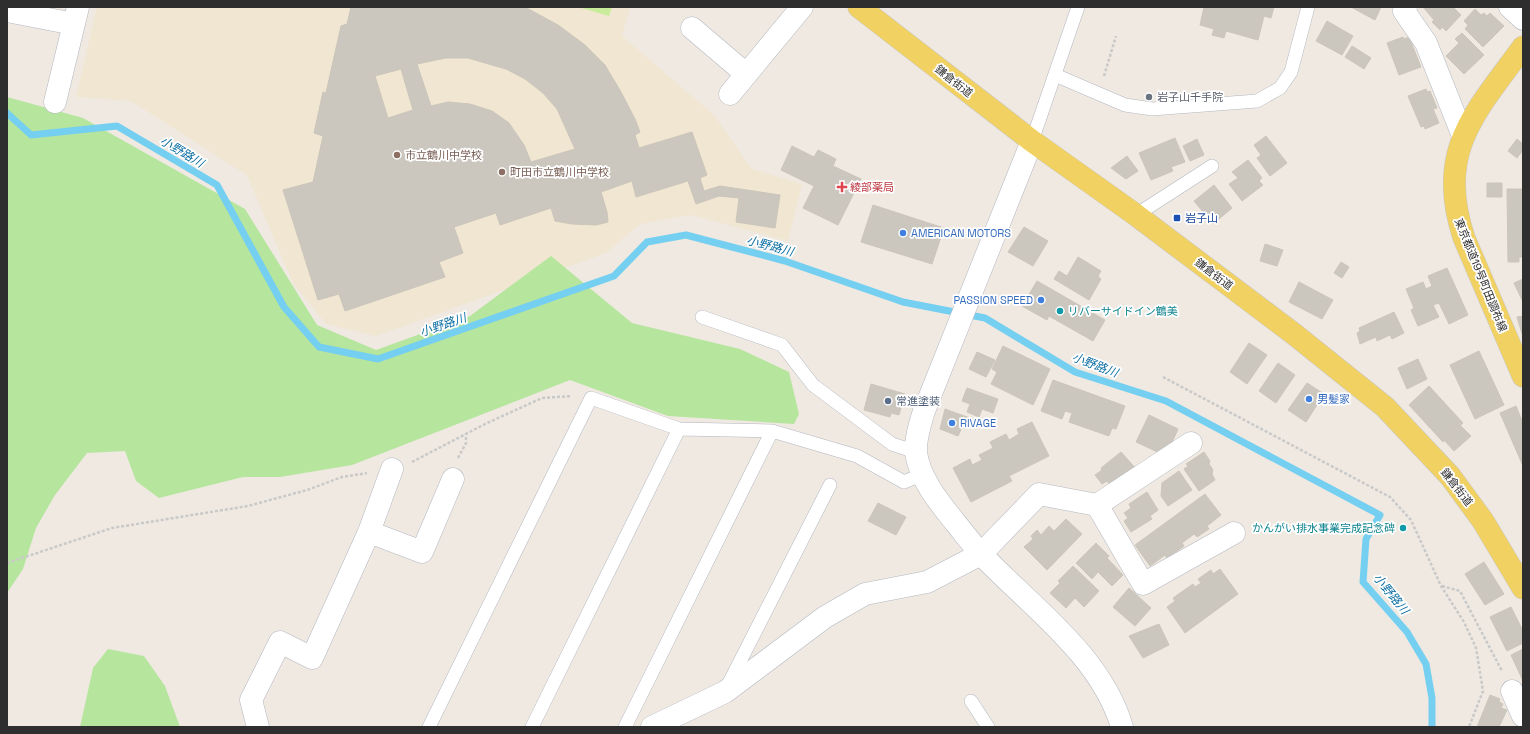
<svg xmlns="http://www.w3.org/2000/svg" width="1530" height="734" viewBox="0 0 1530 734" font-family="'Space Grotesk','Noto Sans JP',sans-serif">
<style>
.education{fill:#f0e6d1}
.green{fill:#b6e59e}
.pitch{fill:#c9ec9a}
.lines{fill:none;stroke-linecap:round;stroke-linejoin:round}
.stream{stroke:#75cff0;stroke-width:7}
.building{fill:#cbc7bf;stroke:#cbc5ba;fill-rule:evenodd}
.service-casing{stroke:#b4b7c1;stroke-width:14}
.minor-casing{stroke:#b4b7c1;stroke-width:23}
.tertiary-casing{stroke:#b4b7c1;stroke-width:23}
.primary-casing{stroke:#c9c9c9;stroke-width:23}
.path{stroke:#c9c9c9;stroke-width:2.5;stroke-dasharray:3 2;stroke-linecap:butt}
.service{stroke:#fff;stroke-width:13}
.minor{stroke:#fff;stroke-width:22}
.tertiary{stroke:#fff;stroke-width:22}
.primary{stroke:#f2d163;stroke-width:22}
.worship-dot{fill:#6b7280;stroke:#fff;stroke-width:1.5}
.education-dot{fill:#8d6e63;stroke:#fff;stroke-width:1.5}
.health-dot{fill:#e0444e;stroke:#fff;stroke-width:1.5}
.transit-dot{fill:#1a4fb4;stroke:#fff;stroke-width:1.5}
.shop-dot{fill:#3f7fe0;stroke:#fff;stroke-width:1.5}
.culture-dot{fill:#0f9aa8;stroke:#fff;stroke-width:1.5}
.service-dot{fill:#5c6f8a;stroke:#fff;stroke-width:1.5}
.labels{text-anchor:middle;stroke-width:3.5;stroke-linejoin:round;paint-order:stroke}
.street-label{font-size:11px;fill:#2e2e2e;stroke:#fff}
.worship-label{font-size:11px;fill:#5b616d;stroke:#fff;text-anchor:start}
.education-label{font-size:11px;fill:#785e54;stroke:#fff;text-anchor:start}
.health-label{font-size:11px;fill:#be3a42;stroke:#fff;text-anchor:start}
.transit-label{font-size:11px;fill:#164399;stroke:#fff;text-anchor:start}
.shop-label{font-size:11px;fill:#366cbe;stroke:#fff;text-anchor:start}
.culture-label{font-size:11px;fill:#0d838f;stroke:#fff;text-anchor:start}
.service-label{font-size:11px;fill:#4e5e75;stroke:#fff;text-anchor:start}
.water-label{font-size:12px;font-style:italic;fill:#0d6fa3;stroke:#fff}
</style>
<rect width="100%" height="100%" fill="#efe9e1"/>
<!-- education -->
<path class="education" d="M97,7H630L622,36L714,115L752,169L802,184L788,241L691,215L640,224L606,253L376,336L326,324L293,283L247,175L131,101L76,97Z"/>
<!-- green -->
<path class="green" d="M7,97L83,118L245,209L317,325L376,350L470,316L551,256L632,323L740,349L789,372L799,414L794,424L668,416L570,380L352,465L280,477H243L159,498L136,481L125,451L87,453L55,495L36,528L23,569L7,593Z
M108,649L144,656L165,686L180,727H80L93,668Z"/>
<!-- pitch -->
<path class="pitch" d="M578,7H612L609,16Z"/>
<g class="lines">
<!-- stream -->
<path class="stream" d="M7,113L31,135L117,126L217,185L284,307L319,347L378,359L614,276L647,242L686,235L785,261L903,302L985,318L1075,372L1166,401L1380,515L1366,539L1363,582L1407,632L1426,664L1432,698V727"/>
</g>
<!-- building -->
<path class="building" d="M351,7H525L558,25L585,45L605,65L621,92L635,119L640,132L635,135L639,148L692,132L707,175L700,178L704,191L720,186L780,195L775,228L736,222L739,198L719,196L696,204L688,181L636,197L632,181L601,192L607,212L608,222L596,225L572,224L555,221L551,208L500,225L496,213L454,227L463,253L439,262L445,277L345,311L339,294L318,300L283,190L313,182L323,136L314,133L323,92L326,93L341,26L347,24ZM446,58H468L485,63L506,69L525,79L543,93L557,109L575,149L531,162L524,145L509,123L492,111L470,104L448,102L431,106L417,64ZM401,69L413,110L388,118L375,76Z
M1204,7H1274L1271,18L1264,16L1258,40L1226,31L1224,38L1212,35L1214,29L1200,25Z
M1351,7H1381L1375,20Z
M1423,7H1453L1461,15L1446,31L1442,27L1440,30L1432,22L1434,20Z
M1475,9L1481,15L1484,13L1487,16L1490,13L1504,26L1483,47L1465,29L1468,25L1464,21Z
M1327,21L1353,36L1342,55L1316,41Z
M1462,33L1484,55L1464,74L1446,56L1459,43L1455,39Z
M1403,37L1404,39L1409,37L1421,67L1399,75L1387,43Z
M1352,46L1371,58L1364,69L1345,57Z
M1426,89L1427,92L1430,91L1437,108L1433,109L1439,123L1425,129L1424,126L1421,127L1408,96Z
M1266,136L1287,163L1270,176L1257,158L1261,155L1254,145Z
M1175,138L1185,162L1171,167L1173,171L1151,180L1139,153Z
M1197,139L1204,155L1190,161L1183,146Z
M1517,139L1523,144V150L1517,158L1508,151Z
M792,146L814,157L818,150L836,159L833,166L861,179L838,225L803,208L814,186L781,170Z
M1127,156L1138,171L1126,179L1111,168Z
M1248,160L1262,178L1259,181L1263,185L1242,201L1229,184L1238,178L1232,172Z
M1487,183H1502V197H1487Z
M1214,185L1232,208L1213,224L1194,201Z
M1507,189H1523V257H1519V262H1508Z
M873,205L944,228L932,264L861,242Z
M1024,227L1048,241L1033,266L1008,252Z
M1265,244L1283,250L1277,266L1260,261Z
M1078,257L1101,271L1098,276L1101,279L1089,300L1054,279L1059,271L1067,276Z
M1341,262L1349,267L1342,278L1334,273Z
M1447,268L1468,315L1449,324L1439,303L1433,305L1439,317L1418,326L1411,310L1414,308L1406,289L1423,282L1426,289L1432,286L1428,276Z
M1523,279V302L1514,283Z
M1037,281L1105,320L1093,341L1049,316L1047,320L1022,306Z
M1299,282L1333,300L1322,319L1289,302Z
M1394,312L1404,333L1392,339L1390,335L1377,341L1376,337L1360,344L1357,333L1360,331L1359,328Z
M1523,316V337L1517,317Z
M1249,343L1267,355L1247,384L1230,372Z
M1003,346L1050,369L1033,405L991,384L997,372L992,369Z
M1479,351L1504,405L1475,419L1450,365Z
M977,352L995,360L986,377L969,369Z
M1418,359L1427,379L1407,389L1398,368Z
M1278,363L1295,375L1276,403L1259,391Z
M1053,380L1125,406L1116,429L1112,428L1109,436L1069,422L1072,413L1065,411L1062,419L1041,411Z
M1307,383L1324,394L1306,422L1288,410Z
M871,384L905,394L899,415L891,413L890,417L864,410Z
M1429,386L1463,423L1443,442L1409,405Z
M967,388L998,399L993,413L982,409L979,417L967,412L970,404L962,401Z
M1516,406L1523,423V466L1500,413Z
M945,409L970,418L966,429L962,427L958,436L940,429Z
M1149,415L1178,429L1170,447L1166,445L1162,454L1136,442Z
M1032,422L1049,456L1009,476L1012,481L971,502L953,468L970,459L972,465L982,460L979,455L993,448L990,442L1006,434L1009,440L1019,434L1017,429Z
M1460,425L1471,436L1454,451L1444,440Z
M1121,452L1138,471L1114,490L1107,481L1102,484L1095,475L1102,470L1101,468Z
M1204,452L1210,461L1209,464L1213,470L1212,474L1215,480L1199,491L1184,469L1188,466L1186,464Z
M1179,471L1192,490L1168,506L1161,496L1162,483Z
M1147,492L1158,510L1150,516L1152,519L1131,532L1124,521L1128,518L1124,513L1131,508L1129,504Z
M1205,494L1221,515L1207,526L1209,529L1197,537L1194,534L1182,543L1184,546L1167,558L1165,555L1150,566L1135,545Z
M878,503L906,517L896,535L868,521Z
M1066,519L1082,534L1047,570L1024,547L1033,539L1031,536L1037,530L1041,535L1049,526L1054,531Z
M1096,543L1109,556L1107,558L1123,575L1112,586L1098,572L1092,579L1076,563Z
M1484,562L1504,594L1485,605L1465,574Z
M1073,566L1099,591L1084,607L1058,581Z
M1220,569L1238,594L1185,633L1167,607L1175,601L1173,598L1193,584L1195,587L1201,583L1198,579L1211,570L1213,574Z
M1060,583L1075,598L1066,608L1050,593Z
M1129,588L1151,608L1135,626L1113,607Z
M1511,607L1523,631V643L1507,651L1490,617Z
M1159,624L1169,645L1143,658L1129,636Z
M1523,649V681L1511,655Z
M1490,695L1500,699L1499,702L1503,704L1501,708L1507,710L1499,727H1477Z"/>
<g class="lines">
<!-- service casing -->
<g class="service-casing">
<path id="service" d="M1055,75L1125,105L1152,109L1257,101L1280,88L1291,72L1308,7
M1032,141L1078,7
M1136,215L1212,166
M702,317L782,345L813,385L892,444L916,452
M728,685L830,485
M971,701L988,727
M429,727L591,398L679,429L772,431L857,456L904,482L923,474
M532,727L679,429
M625,727L772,431"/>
</g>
<!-- minor casing -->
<g class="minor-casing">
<path id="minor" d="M1406,7L1404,11L1426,43L1463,136
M1510,7L1523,19
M7,11L74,24
M692,28L746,74
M730,94L802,7
M55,102L78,7
M1097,505L1143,584L1234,533
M369,532L422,552L453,479
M1512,691L1523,716
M258,727L251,700L280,642L312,658L369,532L392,469
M652,727L725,692L825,617L865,594L927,582L981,554L1039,494L1097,505L1191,443"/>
</g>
<!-- tertiary casing -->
<g class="tertiary-casing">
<path id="tertiary" d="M1032,141L924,411C920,424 915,439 916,453C920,479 938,501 954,521C963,532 972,544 981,554C1030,606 1101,655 1122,727"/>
</g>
<!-- primary casing -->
<g class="primary-casing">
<path id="primary" d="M859,7L1032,141L1136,215L1294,334L1385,407L1450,476L1483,521L1523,588
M1523,47C1475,113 1435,151 1464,238L1523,376"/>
</g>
<!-- path -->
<path class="path" d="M1104,76L1116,36
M1163,377L1390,497L1411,520L1441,586L1464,622L1476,648L1483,691L1469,727
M458,458L466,443V434
M412,462L485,424L542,398L572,396
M7,563L112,528L248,506L307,490L342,477L367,473
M1442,586L1460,591L1502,671"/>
<!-- service -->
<use href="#service" class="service"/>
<!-- minor -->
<use href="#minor" class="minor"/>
<!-- tertiary -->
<use href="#tertiary" class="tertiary"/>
<!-- primary -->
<use href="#primary" class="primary"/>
</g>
<!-- markers -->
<circle class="worship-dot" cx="1149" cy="97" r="4"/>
<g class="education-dot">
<circle cx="397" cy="155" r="4"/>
<circle cx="502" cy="172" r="4"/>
</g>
<path class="health-dot" d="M840 181h4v4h4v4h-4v4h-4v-4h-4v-4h4z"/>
<rect class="transit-dot" x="1173" y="214" width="8" height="8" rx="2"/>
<g class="shop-dot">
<circle cx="903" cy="233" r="4"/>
<circle cx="1041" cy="300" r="4"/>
<circle cx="1309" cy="399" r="4"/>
<circle cx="952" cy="423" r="4"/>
</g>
<g class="culture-dot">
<circle cx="1060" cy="311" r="4"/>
<circle cx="1403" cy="528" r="4"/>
</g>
<circle class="service-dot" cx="888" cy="401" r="4"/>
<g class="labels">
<!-- street labels -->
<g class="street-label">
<text transform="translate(954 81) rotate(38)" y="4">鎌倉街道</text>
<text transform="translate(1214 274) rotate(37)" y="4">鎌倉街道</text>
<text transform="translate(1481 275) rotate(68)" y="4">東京都道19号町田調布線</text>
<text transform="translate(1457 487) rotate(52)" y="4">鎌倉街道</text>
</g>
<!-- worship labels -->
<g class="worship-label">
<text x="1157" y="101">岩子山千手院</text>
</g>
<!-- education labels -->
<g class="education-label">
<text x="405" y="159">市立鶴川中学校</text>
<text x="510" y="176">町田市立鶴川中学校</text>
</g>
<!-- health labels -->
<g class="health-label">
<text x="850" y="191">綾部薬局</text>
</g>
<!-- transit labels -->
<g class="transit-label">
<text x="1185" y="222">岩子山</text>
</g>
<!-- shop labels -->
<g class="shop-label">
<text x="911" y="237">AMERICAN MOTORS</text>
<text x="1033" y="304" text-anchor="end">PASSION SPEED</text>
<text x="1317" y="403">男髪家</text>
<text x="960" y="427">RIVAGE</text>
</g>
<!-- culture labels -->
<g class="culture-label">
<text x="1068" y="315">リバーサイドイン鶴美</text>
<text x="1395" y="532" text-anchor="end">かんがい排水事業完成記念碑</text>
</g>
<!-- service labels -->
<g class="service-label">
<text x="896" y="405">常進塗装</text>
</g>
<!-- water labels -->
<g class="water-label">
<text transform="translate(182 152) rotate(31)" y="4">小野路川</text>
<text transform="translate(770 246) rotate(15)" y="4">小野路川</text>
<text transform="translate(443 325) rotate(-19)" y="4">小野路川</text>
<text transform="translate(1095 365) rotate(21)" y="4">小野路川</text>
<text transform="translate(1391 594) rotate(51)" y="4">小野路川</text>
</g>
</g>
<!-- border -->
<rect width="1530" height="734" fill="none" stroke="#2e2e2e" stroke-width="16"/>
</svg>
